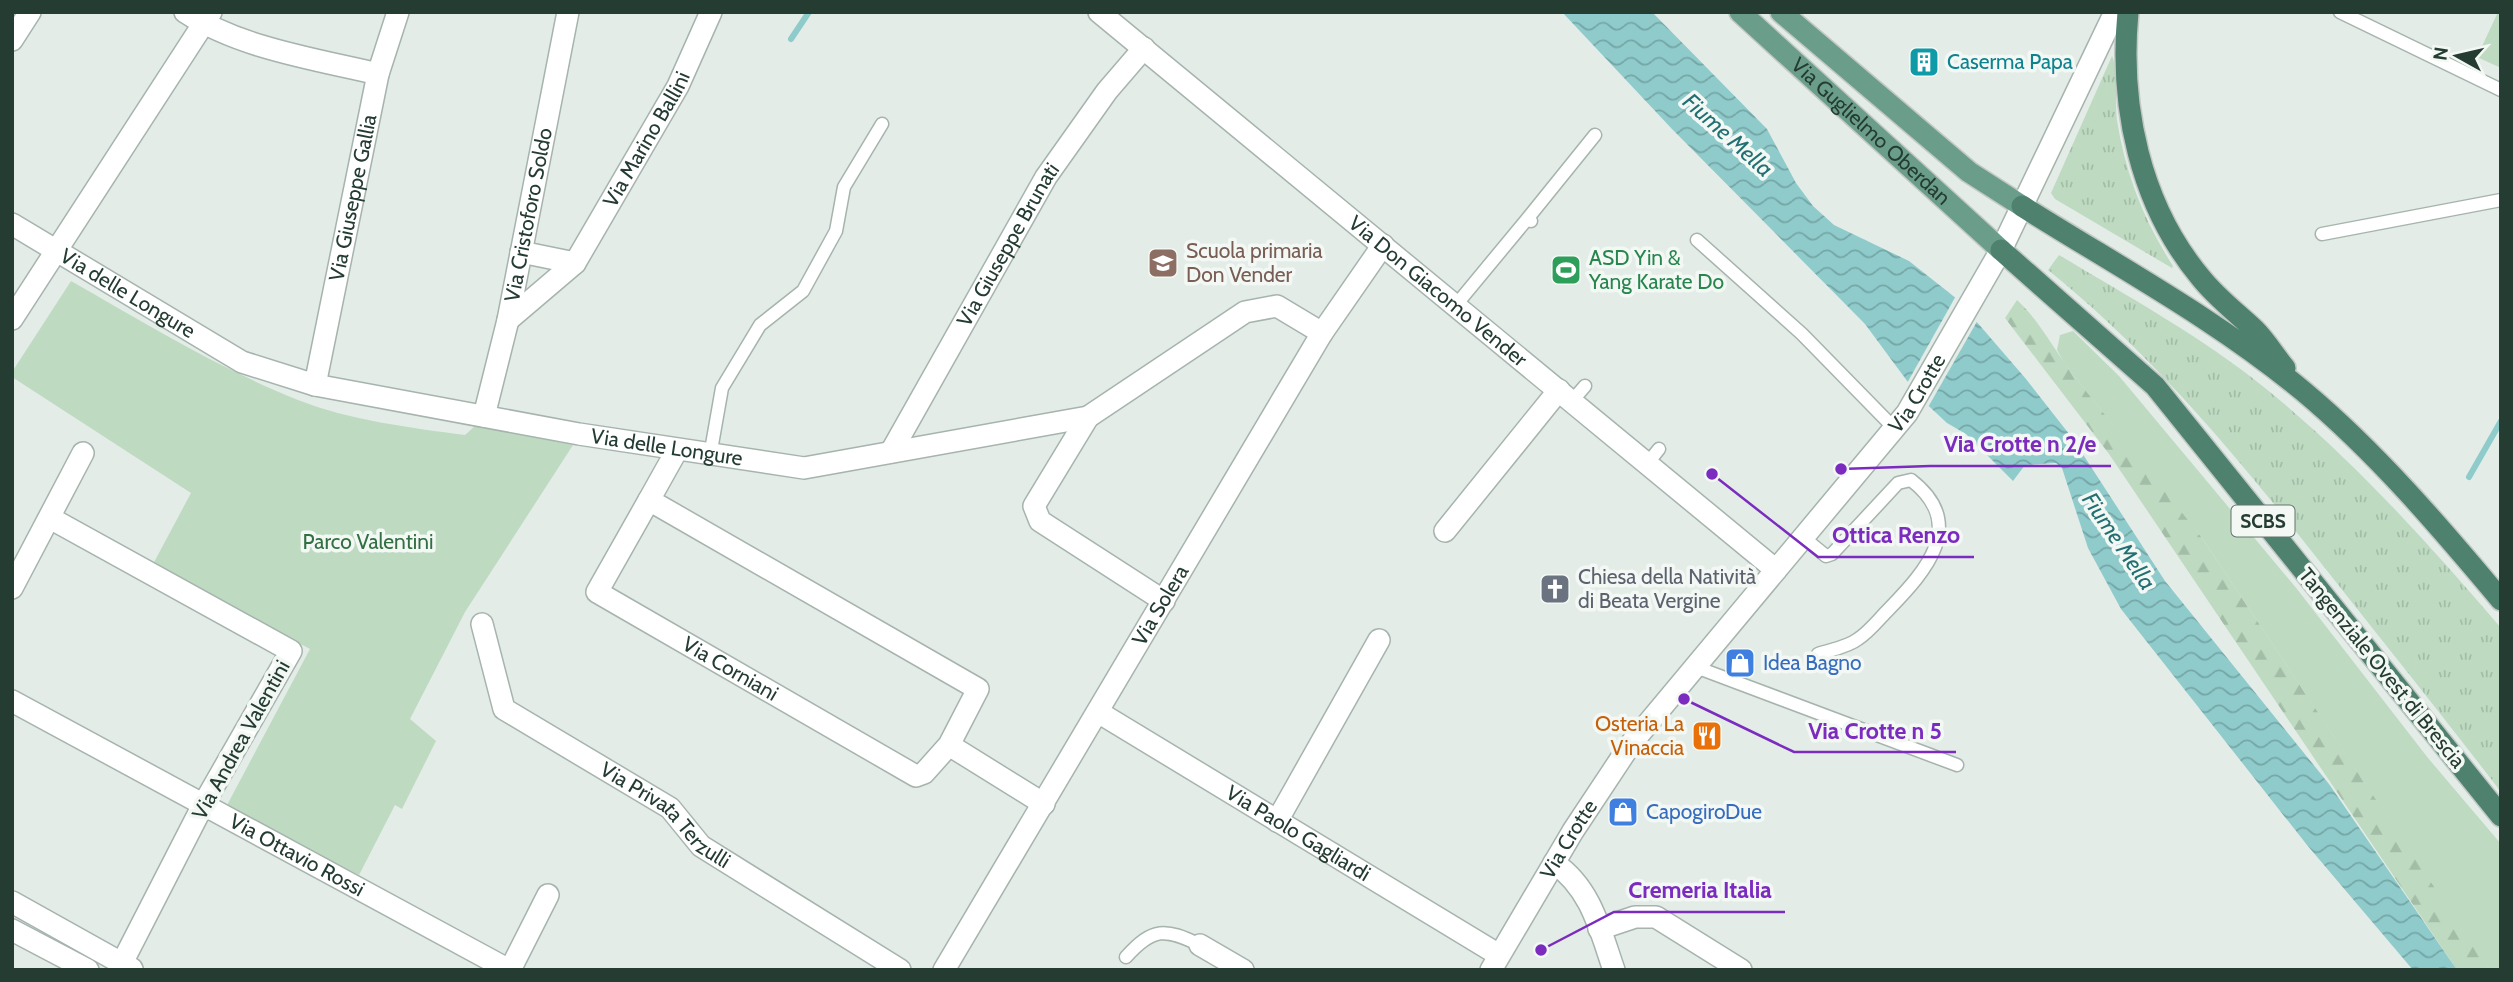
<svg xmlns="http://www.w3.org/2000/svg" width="2513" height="982" viewBox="0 0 2513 982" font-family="Cabin,sans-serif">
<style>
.grass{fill:url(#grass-tufts)}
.forest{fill:url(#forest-firs)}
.park{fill:#bedbc2}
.water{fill:url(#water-waves)}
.pier{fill:#e3ece7}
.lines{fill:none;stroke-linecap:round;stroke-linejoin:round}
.stream{stroke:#90cbcc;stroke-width:6}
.service-casing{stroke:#a6b4ad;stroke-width:15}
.minor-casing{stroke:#a6b4ad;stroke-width:24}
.tertiary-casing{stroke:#a6b4ad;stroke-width:24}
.primary-casing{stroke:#c2c8c6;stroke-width:24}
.trunk-casing{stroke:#c2c8c6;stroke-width:24}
.service{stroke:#fff;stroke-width:12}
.minor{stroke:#fff;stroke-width:21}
.tertiary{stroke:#fff;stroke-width:21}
.primary{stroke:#6b9e8a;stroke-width:21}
.trunk{stroke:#4e826f;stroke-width:21}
.labels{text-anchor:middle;stroke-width:7;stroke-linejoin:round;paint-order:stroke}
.shield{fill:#f3f8f5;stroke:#62746c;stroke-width:2}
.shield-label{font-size:19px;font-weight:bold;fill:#243c32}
.culture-label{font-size:21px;fill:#0d838f;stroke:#f3f8f5;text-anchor:start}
.street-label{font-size:21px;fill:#243c32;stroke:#f3f8f5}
.education-label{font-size:21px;fill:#785e54;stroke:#f3f8f5;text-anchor:start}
.leisure-label{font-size:21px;fill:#27864d;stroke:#f3f8f5;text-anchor:start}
.park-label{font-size:21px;fill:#326f42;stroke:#f3f8f5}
.worship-label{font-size:21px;fill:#5b616d;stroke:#f3f8f5;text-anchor:start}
.shop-label{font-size:21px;fill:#366cbe;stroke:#f3f8f5;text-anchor:start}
.food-label{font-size:21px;fill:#c56008;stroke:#f3f8f5;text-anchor:end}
.water-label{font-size:23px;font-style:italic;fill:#237073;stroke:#f3f8f5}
.leader{fill:none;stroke:#7b2cbf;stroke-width:2.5}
.callout-dot{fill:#7b2cbf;stroke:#f3f8f5;stroke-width:2.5}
.callout-label{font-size:23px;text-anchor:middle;font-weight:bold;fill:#7b2cbf;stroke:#f3f8f5;stroke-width:7;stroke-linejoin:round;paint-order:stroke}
</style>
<defs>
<pattern id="grass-tufts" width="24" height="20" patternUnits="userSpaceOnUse" patternTransform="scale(1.75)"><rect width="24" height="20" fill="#bedbc2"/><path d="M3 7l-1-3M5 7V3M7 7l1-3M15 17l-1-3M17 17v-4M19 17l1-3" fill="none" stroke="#a3bda7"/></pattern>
<pattern id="forest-firs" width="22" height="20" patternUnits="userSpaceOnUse" patternTransform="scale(1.75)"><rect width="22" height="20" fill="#bedbc2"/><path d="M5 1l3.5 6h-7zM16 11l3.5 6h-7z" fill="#a3bda7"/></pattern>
<pattern id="water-waves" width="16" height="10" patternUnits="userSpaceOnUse" patternTransform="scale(1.75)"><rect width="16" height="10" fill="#90cbcc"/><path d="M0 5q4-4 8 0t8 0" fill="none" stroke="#75a6a6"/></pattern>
</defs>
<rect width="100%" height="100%" fill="#e3ece7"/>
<!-- grass -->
<path class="grass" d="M2112,56C2118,67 2115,103 2117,120C2125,173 2144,221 2173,266L2172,268L2055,199L2051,193Z
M2059,255C2129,297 2202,337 2265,388C2353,459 2428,543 2501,628V792C2449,724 2396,658 2343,591C2253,476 2162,362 2048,270Z"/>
<!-- forest -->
<path class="forest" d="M2017,300C2040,321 2053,349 2072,373C2115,428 2160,481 2202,538L2490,970H2457L2109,454L2005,318Z"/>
<!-- park -->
<path class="park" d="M2498,12H2501V68L2477,57Z
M71,281C145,323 218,368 298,400C348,420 412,428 465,435L476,425L573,445L465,612L410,719L436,741L402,809L395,805L359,875L226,807L310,649L152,566L191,493L12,377V372Z
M2073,331L2119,376L2297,589L2428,758L2501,844V970H2490L2480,956L2202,538L2064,363L2057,350L2060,335Z"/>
<!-- water -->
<path class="water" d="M1562,12H1652L1767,129L1796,183L1813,206L1834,225L1909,261L1957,299L2026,379L2073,439L2165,581L2329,784L2457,970H2413L2307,845L2121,609L2088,548L2062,468L2056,463L2025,465L2013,481L1966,434L1947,423L1919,397L1865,324L1672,129Z"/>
<!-- pier -->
<path class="pier" d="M1957,294L1979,318L1927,409L1906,385Z"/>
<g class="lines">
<!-- stream -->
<path class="stream" d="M791,39L809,12
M2469,477L2501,421"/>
<!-- service casing -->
<g class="service-casing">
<path id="service" d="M2340,12L2501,90
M1528,218L1595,135
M2322,234L2501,200
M1697,240L1802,334L1895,429
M1456,305L1528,218L1531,221
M1572,401L1585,386
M710,456L722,388L760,325L803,291L836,231L844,187L882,124
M1647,464L1659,449
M1804,538L1826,556L1832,554L1898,483L1911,480C1968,524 1926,571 1889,609C1879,619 1869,632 1858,639C1848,647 1830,650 1818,654
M1693,666L1957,765
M1126,957C1153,927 1165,928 1200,945"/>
</g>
<!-- minor casing -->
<g class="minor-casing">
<g id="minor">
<path d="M185,12C240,48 314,59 378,74"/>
<path d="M12,40L30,12"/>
<path id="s1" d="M12,224L242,362L315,385L579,434L804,468L1088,417L1245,312L1277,306L1322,333"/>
<path d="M521,252L575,263"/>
<path d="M12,319L211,12"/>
<path id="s2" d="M508,320L575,263L678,86L711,12"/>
<path id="s3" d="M315,385L378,74L398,12"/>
<path id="s4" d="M484,416L508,320L568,12"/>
<path d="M1088,417L1034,506L1040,521L1164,601"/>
<path id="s5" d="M891,452L1046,177L1107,91L1144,48"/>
<path d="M649,500L677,450"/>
<path d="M50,518L291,651L203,805L122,963"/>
<path d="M1445,531L1559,390"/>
<path d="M12,588L83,453"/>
<path id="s6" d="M482,624L504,709L670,808L701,846L900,970"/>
<path id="s7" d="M12,701L509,970"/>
<path id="s8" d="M1098,712L1499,955"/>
<path id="s9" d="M949,745L978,689L649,500L597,592L916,776L924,773L949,745L1044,804"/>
<path d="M1277,821L1379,640"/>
<path d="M1554,863C1591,888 1600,930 1614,970"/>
<path d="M12,902L132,969"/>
<path d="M1599,929L1635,917H1656L1741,970"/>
<path d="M12,930L88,970"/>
<path d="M1200,945L1243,970"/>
<path d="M510,970L548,895"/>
<path id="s10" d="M944,970L1322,333L1383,245"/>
</g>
</g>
<!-- tertiary casing -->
<g class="tertiary-casing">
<g id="tertiary">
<path id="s11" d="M1099,12L1776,570"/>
<path id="s12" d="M1491,970L1573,831L1630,745L1907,413L2001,250L2115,12"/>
</g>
</g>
<!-- primary casing -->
<g class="primary-casing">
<g id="primary">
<path id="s13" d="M1740,12L2001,250"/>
<path d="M1781,12L1969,172L2022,206"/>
</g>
</g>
<!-- trunk casing -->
<g class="trunk-casing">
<path id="trunk" d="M2128,12C2119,106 2140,205 2201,278C2217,298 2237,313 2255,330C2266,341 2275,356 2285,368
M2022,206C2117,266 2216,319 2303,391C2376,452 2440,527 2501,600
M2001,250L2155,386L2501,816"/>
</g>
<!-- service -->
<use href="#service" class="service"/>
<!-- minor -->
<use href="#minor" class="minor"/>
<!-- tertiary -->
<use href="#tertiary" class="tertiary"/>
<!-- primary -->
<use href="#primary" class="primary"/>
<!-- trunk -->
<use href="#trunk" class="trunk"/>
</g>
<!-- icons -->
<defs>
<g id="building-square" transform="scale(1.575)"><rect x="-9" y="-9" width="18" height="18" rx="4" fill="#0f9aa8" stroke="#f3f8f5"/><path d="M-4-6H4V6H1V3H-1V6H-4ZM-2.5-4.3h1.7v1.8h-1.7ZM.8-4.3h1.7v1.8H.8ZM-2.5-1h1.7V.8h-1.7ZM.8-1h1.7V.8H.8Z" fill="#fff"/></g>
<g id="school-square" transform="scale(1.575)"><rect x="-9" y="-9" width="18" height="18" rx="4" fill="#8d6e63" stroke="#f3f8f5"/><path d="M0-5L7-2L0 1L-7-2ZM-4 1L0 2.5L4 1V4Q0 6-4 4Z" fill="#fff"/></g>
<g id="stadium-square" transform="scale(1.575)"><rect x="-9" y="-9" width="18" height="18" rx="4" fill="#2e9e5b" stroke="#f3f8f5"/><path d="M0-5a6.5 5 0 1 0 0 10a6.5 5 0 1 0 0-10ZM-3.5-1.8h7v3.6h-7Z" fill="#fff"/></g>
<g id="church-square" transform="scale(1.575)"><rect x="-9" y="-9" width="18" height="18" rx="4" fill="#6b7280" stroke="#f3f8f5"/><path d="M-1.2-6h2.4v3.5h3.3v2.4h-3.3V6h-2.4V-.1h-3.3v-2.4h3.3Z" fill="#fff"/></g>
<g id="shop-square" transform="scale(1.575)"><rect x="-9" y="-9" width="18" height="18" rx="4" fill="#3f7fe0" stroke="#f3f8f5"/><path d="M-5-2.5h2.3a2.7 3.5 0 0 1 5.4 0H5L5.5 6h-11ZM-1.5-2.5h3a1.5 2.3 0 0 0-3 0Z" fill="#fff"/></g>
<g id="restaurant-square" transform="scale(1.575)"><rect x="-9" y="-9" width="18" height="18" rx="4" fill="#e8710a" stroke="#f3f8f5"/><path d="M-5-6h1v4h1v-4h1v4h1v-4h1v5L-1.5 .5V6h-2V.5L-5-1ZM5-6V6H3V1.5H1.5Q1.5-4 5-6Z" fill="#fff"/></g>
</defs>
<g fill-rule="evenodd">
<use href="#building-square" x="1924" y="62"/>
<use href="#school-square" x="1163" y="263"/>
<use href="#stadium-square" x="1566" y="270"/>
<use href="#church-square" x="1555" y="589"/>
<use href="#shop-square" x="1740" y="663"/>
<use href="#restaurant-square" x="1707" y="736"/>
<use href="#shop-square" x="1623" y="812"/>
</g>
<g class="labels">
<!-- shield labels -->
<rect class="shield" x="2231.5" y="505.5" width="63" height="31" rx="5"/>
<g class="shield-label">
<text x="2263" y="528">SCBS</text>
</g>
<!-- culture labels -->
<g class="culture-label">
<text x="1947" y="69">Caserma Papa</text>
</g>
<!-- street labels -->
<g class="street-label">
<text dy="7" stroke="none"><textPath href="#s13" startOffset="177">Via Guglielmo Oberdan</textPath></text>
<text dy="7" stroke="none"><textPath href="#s2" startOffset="231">Via Marino Ballini</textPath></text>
<text dy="7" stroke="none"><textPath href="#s3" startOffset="191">Via Giuseppe Gallia</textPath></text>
<text dy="7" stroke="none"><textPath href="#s4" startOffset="206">Via Cristoforo Soldo</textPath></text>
<text dy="7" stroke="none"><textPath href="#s5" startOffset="238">Via Giuseppe Brunati</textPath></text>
<text dy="7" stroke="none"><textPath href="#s11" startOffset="439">Via Don Giacomo Vender</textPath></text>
<text dy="7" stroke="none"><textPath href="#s1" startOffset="135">Via delle Longure</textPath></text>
<text dy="7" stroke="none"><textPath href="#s12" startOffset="719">Via Crotte</textPath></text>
<text dy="7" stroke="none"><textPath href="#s1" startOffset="702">Via delle Longure</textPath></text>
<text dy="7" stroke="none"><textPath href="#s10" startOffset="424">Via Solera</textPath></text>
<text transform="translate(2382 668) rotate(51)" y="7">Tangenziale Ovest di Brescia</text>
<text dy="7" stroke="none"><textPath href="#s9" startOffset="702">Via Corniani</textPath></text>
<text transform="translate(241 740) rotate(-61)" y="7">Via Andrea Valentini</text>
<text dy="7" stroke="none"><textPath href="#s6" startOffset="282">Via Privata Terzulli</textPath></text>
<text dy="7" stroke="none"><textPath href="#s8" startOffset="234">Via Paolo Gagliardi</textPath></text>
<text dy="7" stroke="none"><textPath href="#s12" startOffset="152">Via Crotte</textPath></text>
<text dy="7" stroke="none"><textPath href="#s7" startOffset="324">Via Ottavio Rossi</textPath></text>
</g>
<!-- education labels -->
<g class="education-label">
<text x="1186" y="258">Scuola primaria<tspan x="1186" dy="24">Don Vender</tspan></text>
</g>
<!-- leisure labels -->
<g class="leisure-label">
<text x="1589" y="265">ASD Yin &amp;<tspan x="1589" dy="24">Yang Karate Do</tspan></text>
</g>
<!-- park labels -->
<g class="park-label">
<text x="368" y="549">Parco Valentini</text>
</g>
<!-- worship labels -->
<g class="worship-label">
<text x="1578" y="584">Chiesa della Natività<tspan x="1578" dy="24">di Beata Vergine</tspan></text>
</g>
<!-- shop labels -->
<g class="shop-label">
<text x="1763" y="670">Idea Bagno</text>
<text x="1646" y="819">CapogiroDue</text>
</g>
<!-- food labels -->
<g class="food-label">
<text x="1684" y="731">Osteria La<tspan x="1684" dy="24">Vinaccia</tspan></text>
</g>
<!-- water labels -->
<g class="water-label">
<text transform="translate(1728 135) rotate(42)" y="8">Fiume Mella</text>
<text transform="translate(2119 541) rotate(56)" y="8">Fiume Mella</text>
</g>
</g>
<!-- callouts -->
<path class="leader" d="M1841 469L1930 466H2111M1712 474L1818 557H1974M1684 699L1794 752H1956M1541 950L1614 912H1785"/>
<g class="callout-dot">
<circle cx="1841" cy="469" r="7"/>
<circle cx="1712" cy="474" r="7"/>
<circle cx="1684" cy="699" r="7"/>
<circle cx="1541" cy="950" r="7"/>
</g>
<g class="callout-label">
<text x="2020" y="452">Via Crotte n 2/e</text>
<text x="1896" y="543">Ottica Renzo</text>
<text x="1875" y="739">Via Crotte n 5</text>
<text x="1700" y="898">Cremeria Italia</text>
</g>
<!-- border -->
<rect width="2513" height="982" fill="none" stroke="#243c32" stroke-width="28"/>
<!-- north arrow -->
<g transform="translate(2457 56) rotate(278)" stroke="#f3f8f5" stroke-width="5" paint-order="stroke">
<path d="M0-5L12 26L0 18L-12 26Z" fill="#243c32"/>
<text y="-10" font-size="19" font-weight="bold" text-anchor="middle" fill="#243c32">N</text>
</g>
</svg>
